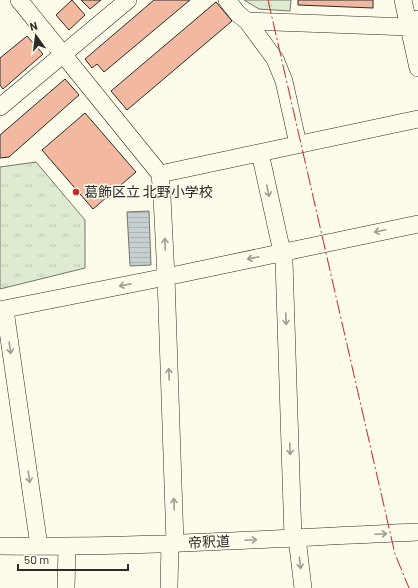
<svg xmlns="http://www.w3.org/2000/svg" width="418" height="588" viewBox="0 0 418 588" font-family="Barlow,'Noto Sans JP',sans-serif">
<style>
.park{fill:url(#park-tufts);stroke:#74746e}
.water{fill:url(#water-rules);stroke:#74746e}
.building{fill:#f2b8a0;stroke:#2b2b2b}
.lines{fill:none;stroke-linecap:round;stroke-linejoin:round}
.minor-casing{stroke:#2b2b2b;stroke-width:18}
.minor{stroke:#fdfbea;stroke-width:17}
.power{stroke:#c62828;stroke-width:1;stroke-dasharray:14 3 2 3;stroke-linecap:butt}
.oneway{stroke:#9e9d94}
.poi-dot{fill:#c62828;stroke:#fdfbea;stroke-width:1.5}
.labels{text-anchor:middle;stroke-width:3;stroke-linejoin:round;paint-order:stroke}
.poi-label{font-size:14px;fill:#2b2b2b;stroke:#fdfbea;text-anchor:start}
.street-label{font-size:14px;fill:#2b2b2b;stroke:#fdfbea}
</style>
<defs>
<pattern id="park-tufts" width="24" height="20" patternUnits="userSpaceOnUse"><rect width="24" height="20" fill="#deebd1"/><path d="M3 7l-1-3M5 7V3M7 7l1-3M15 17l-1-3M17 17v-4M19 17l1-3" fill="none" stroke="#bfcab4"/></pattern>
<pattern id="water-rules" width="6" height="5" patternUnits="userSpaceOnUse"><rect width="6" height="5" fill="#c7d0d0"/><path d="M0 2.5h6" fill="none" stroke="#abb3b3"/></pattern>
</defs>
<rect width="100%" height="100%" fill="#fdfbea"/>
<!-- park -->
<path class="park" d="M244,0H291L290,11L259,9Z
M36,162L85,220V268L0,289V167Z"/>
<!-- water -->
<path class="water" d="M149,211L151,265L130,266L127,212Z"/>
<!-- building -->
<path class="building" d="M72,0L85,15L69,30L56,15Z
M81,0H101L90,9Z
M154,0H190L104,72L97,64L92,68L85,59Z
M298,0H373V8L298,5Z
M216,2L232,21L127,110L111,91Z
M27,36L43,54L3,89L0,85V58Z
M65,79L79,95L9,157L0,158V135Z
M85,113L136,172L93,209L42,150Z"/>
<g class="lines">
<!-- minor casing -->
<g class="minor-casing">
<path id="minor" d="M19,0L160,174L162,197L166,277L175,543
M227,0L238,14L247,21L409,27L418,19
M403,0L418,68
M247,21L275,59L284,81L298,144
M0,107L128,0
M260,153L284,261L293,538
M160,174L418,119
M0,310L166,277L418,224
M5,310L39,546
M297,538L303,588
M0,546C139,548 279,538 418,532
M66,588L67,547
M169,588L170,543"/>
</g>
<!-- minor -->
<use href="#minor" class="minor"/>
<!-- power -->
<path class="power" d="M268,0L395,554L409,588"/>
</g>
<!-- one-way arrows -->
<defs><path id="oneway-shaft" d="M-6 0H5M1.5-3L5.5 0L1.5 3" fill="none" stroke-width="1.6" stroke-linecap="round" stroke-linejoin="round"/></defs>
<g class="oneway">
<use href="#oneway-shaft" transform="translate(268 191) rotate(78)"/>
<use href="#oneway-shaft" transform="translate(380 231) rotate(168)"/>
<use href="#oneway-shaft" transform="translate(165 244) rotate(-93)"/>
<use href="#oneway-shaft" transform="translate(253 258) rotate(168)"/>
<use href="#oneway-shaft" transform="translate(125 285) rotate(169)"/>
<use href="#oneway-shaft" transform="translate(286 319) rotate(88)"/>
<use href="#oneway-shaft" transform="translate(10 348) rotate(82)"/>
<use href="#oneway-shaft" transform="translate(169 374) rotate(-92)"/>
<use href="#oneway-shaft" transform="translate(290 449) rotate(88)"/>
<use href="#oneway-shaft" transform="translate(29 477) rotate(82)"/>
<use href="#oneway-shaft" transform="translate(174 504) rotate(-92)"/>
<use href="#oneway-shaft" transform="translate(381 534) rotate(-3)"/>
<use href="#oneway-shaft" transform="translate(251 540) rotate(-3)"/>
<use href="#oneway-shaft" transform="translate(300 563) rotate(84)"/>
</g>
<!-- markers -->
<circle class="poi-dot" cx="76" cy="192" r="4"/>
<g class="labels">
<!-- poi labels -->
<g class="poi-label">
<text x="84" y="197">葛飾区立 北野小学校</text>
</g>
<!-- street labels -->
<g class="street-label">
<text transform="translate(209 542) rotate(-3)" y="5">帝釈道</text>
</g>
</g>
<!-- north arrow -->
<g transform="translate(36 36) rotate(346)" stroke="#fdfbea" stroke-width="3" paint-order="stroke">
<path d="M0-3L7 15L0 10L-7 15Z" fill="#2b2b2b"/>
<text y="-6" font-size="11" font-weight="bold" text-anchor="middle" fill="#2b2b2b">N</text>
</g>
<!-- scale -->
<path d="M18 564v6h110v-6" fill="none" stroke="#2b2b2b" stroke-width="2"/>
<text x="24" y="564" font-size="12" fill="#2b2b2b" stroke="#fdfbea" stroke-width="3" paint-order="stroke">50 m</text>
</svg>
